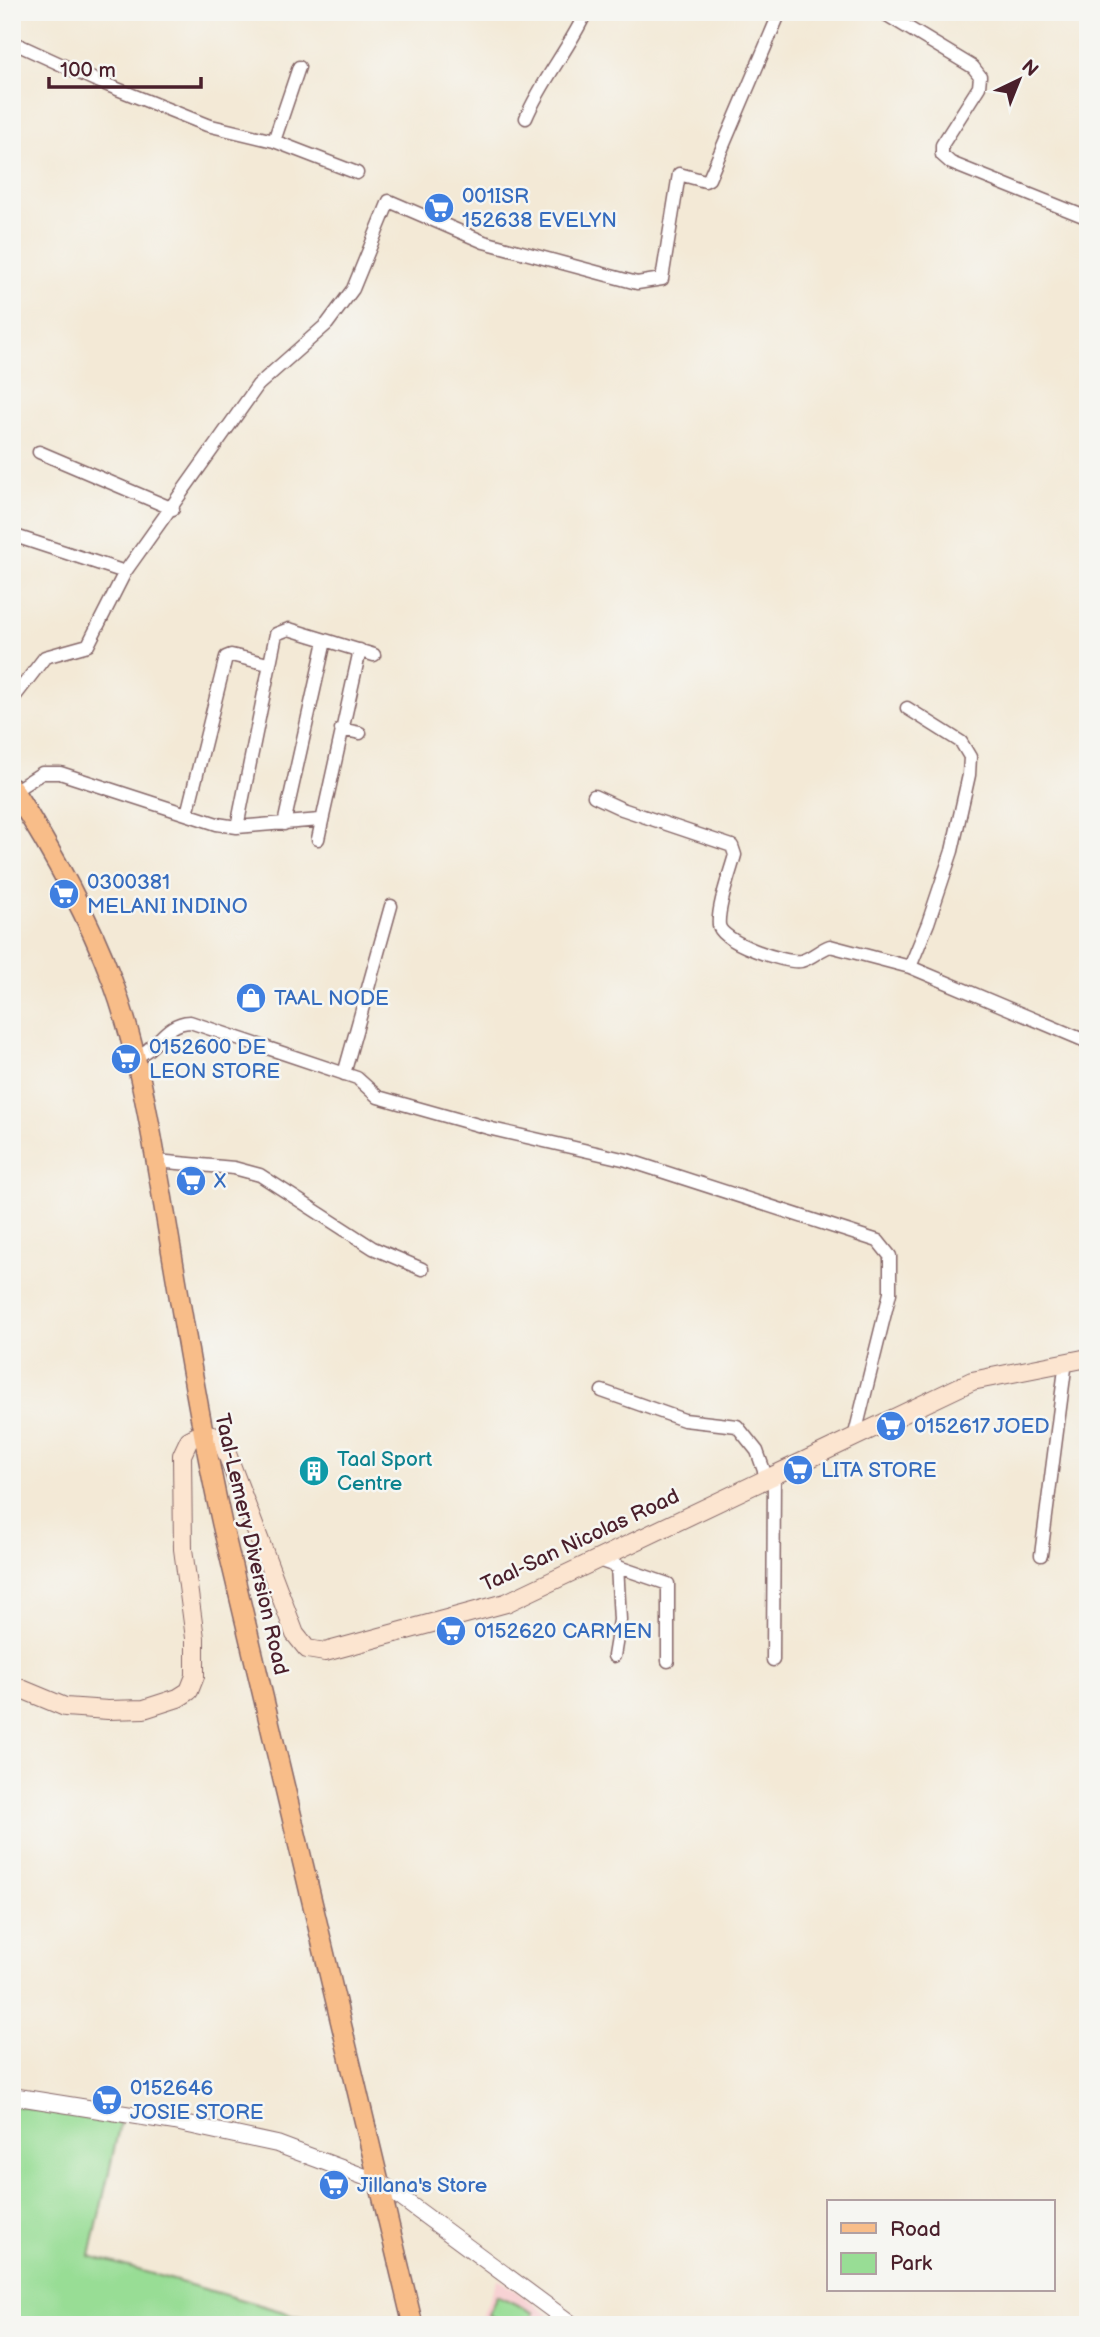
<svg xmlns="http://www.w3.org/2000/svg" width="1100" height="2337" viewBox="0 0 1100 2337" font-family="'Balsamiq Sans',sans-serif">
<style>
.built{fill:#f7cfd1}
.green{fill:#98dd95;stroke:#717e60;stroke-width:2}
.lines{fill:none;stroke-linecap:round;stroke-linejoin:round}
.minor-casing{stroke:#856667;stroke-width:15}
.tertiary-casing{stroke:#856667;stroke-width:18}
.secondary-casing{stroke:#856667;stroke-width:20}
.primary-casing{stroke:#856667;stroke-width:22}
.minor{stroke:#fff;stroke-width:12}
.tertiary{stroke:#fff;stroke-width:16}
.secondary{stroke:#fce5d0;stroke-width:18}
.primary{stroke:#f8bd89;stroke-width:19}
.labels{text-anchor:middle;stroke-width:5;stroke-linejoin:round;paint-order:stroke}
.shop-label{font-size:21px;fill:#366cbe;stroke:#f6f6f2;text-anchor:start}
.culture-label{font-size:21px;fill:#0d838f;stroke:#f6f6f2;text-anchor:start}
.street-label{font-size:21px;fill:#4a1f2b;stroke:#f6f6f2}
</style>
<rect width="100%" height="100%" fill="#f6f6f2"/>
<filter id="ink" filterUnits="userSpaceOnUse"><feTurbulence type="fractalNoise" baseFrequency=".0143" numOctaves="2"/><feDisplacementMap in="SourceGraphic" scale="14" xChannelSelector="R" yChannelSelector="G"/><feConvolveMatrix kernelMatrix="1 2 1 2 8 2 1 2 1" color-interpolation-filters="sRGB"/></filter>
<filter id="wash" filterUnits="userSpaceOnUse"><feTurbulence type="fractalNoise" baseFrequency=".00686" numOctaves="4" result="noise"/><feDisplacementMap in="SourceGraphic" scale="28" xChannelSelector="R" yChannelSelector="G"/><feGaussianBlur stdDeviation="1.57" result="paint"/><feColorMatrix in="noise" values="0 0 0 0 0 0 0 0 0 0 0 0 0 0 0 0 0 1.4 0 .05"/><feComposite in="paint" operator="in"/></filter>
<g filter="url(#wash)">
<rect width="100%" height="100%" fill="#f3e9d6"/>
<!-- built -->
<path class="built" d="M498,2278L563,2325H478Z"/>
<!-- green -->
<path class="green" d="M12,2105L120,2123L90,2256L329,2325H12Z
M497,2295L534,2313L528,2325H509L488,2315Z"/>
</g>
<g filter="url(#ink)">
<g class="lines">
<!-- minor casing -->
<g class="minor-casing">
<path id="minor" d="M882,12L973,67L980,76L979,87L942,145V155L951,163L1088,218
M12,42L95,80L207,125L274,141L357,173
M526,118C542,80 569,49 586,12
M274,141L299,67
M39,452L173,509
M12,535L125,572
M12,700L45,657L88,645L125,572L258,385L327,324L353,289L389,201L484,242L637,283L662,279L679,174L705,181L709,179L780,12
M907,708L961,742L970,757L969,775L952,851L928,923L910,967L1088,1042
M341,729L360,733
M14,791L42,773H60L217,824L237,827L320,820
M594,796L622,809L732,846L735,855C730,873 717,908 719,925C721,942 786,964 801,961C812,958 819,950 830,946L910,967
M187,814L226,657L231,655L268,664
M284,824L325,641
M237,827L276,634L289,629L374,655
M318,839L360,650
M135,1057C158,1049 164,1023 190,1022L357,1078L378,1097L492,1129L627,1160L878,1241L890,1256V1293L854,1438
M344,1074L391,906
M156,1161L234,1168L260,1175L373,1248L422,1269
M602,1391L684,1420L737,1426L757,1451L767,1479
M1041,1555L1066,1361
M595,1559L668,1584V1661
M614,1656L620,1620L617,1565
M773,1660L774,1475"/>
</g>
<!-- tertiary casing -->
<g class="tertiary-casing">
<path id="tertiary" d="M12,2096L175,2122L277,2144L381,2183L573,2325"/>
</g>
<!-- secondary casing -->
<g class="secondary-casing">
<path id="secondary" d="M12,1685L65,1707L108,1710L144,1709L178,1698L189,1691L195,1676V1638L183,1549L182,1455L189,1440L203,1433L218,1436L224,1446L295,1634L307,1649L325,1652L506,1603L972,1381L1088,1358"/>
</g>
<!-- primary casing -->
<g class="primary-casing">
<path id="primary" d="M12,788C51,849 87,913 112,980C139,1053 151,1131 164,1207C182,1313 199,1419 222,1524L413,2325"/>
</g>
<!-- minor -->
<use href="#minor" class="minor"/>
<!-- tertiary -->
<use href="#tertiary" class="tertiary"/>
<!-- secondary -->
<use href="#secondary" class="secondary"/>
<!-- primary -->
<use href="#primary" class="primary"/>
</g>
</g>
<!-- icons -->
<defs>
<g id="supermarket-disc" transform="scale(1.575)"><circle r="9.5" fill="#3f7fe0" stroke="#f6f6f2"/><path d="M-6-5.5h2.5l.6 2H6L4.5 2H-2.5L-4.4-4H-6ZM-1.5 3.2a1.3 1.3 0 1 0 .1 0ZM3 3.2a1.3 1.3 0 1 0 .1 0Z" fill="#fff"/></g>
<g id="shop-disc" transform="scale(1.575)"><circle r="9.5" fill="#3f7fe0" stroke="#f6f6f2"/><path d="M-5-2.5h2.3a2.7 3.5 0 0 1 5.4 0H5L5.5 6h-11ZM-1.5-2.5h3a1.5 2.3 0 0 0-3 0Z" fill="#fff"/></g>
<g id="building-disc" transform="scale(1.575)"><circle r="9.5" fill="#0f9aa8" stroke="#f6f6f2"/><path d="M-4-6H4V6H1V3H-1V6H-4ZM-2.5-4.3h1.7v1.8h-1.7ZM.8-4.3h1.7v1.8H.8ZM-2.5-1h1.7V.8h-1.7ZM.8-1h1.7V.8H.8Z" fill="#fff"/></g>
</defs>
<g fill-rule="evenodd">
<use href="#supermarket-disc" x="439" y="208"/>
<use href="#supermarket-disc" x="64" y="894"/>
<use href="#shop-disc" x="251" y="998"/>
<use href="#supermarket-disc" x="126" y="1059"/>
<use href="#supermarket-disc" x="191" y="1181"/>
<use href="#supermarket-disc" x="891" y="1426"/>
<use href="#supermarket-disc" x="798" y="1470"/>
<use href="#building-disc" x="314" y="1471"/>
<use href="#supermarket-disc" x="451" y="1631"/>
<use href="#supermarket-disc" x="107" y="2100"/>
<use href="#supermarket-disc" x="334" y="2185"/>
</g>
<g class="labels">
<!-- shop labels -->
<g class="shop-label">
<text x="462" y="203">001ISR<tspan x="462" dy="24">152638 EVELYN</tspan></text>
<text x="87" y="889">0300381<tspan x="87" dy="24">MELANI INDINO</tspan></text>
<text x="274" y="1005">TAAL NODE</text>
<text x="149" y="1054">0152600 DE<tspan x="149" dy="24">LEON STORE</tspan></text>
<text x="214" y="1188">X</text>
<text x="914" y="1433">0152617 JOED</text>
<text x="821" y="1477">LITA STORE</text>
<text x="474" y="1638">0152620 CARMEN</text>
<text x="130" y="2095">0152646<tspan x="130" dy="24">JOSIE STORE</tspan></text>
<text x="357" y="2192">Jillana's Store</text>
</g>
<!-- culture labels -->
<g class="culture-label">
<text x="337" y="1466">Taal Sport<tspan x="337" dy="24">Centre</tspan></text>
</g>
<!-- street labels -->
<g class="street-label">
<text transform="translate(580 1540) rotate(-25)" y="7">Taal-San Nicolas Road</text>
<text transform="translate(252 1544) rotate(77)" y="7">Taal-Lemery Diversion Road</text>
</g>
</g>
<!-- margin -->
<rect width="1100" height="2337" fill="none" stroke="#f6f6f2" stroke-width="42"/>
<!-- legend -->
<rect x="827" y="2200" width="228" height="91" fill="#f6f6f2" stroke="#b1a0a2" stroke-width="2"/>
<rect x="841" y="2223" width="35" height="10" fill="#f8bd89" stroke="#b1a0a2" stroke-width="2"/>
<text x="890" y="2236" font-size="21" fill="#4a1f2b">Road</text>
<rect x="841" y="2253" width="35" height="21" fill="#98dd95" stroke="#b1a0a2" stroke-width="2"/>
<text x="890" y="2270" font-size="21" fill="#4a1f2b">Park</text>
<!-- north arrow -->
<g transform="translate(1019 80) rotate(43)" stroke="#f6f6f2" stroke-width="5" paint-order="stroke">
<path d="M0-5L12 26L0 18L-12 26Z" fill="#4a1f2b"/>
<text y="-10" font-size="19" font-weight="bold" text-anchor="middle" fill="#4a1f2b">N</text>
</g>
<!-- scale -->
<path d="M49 77v10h152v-10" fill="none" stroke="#4a1f2b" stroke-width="3.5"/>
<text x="60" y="77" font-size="21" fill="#4a1f2b" stroke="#f6f6f2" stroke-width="5" paint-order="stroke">100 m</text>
</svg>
